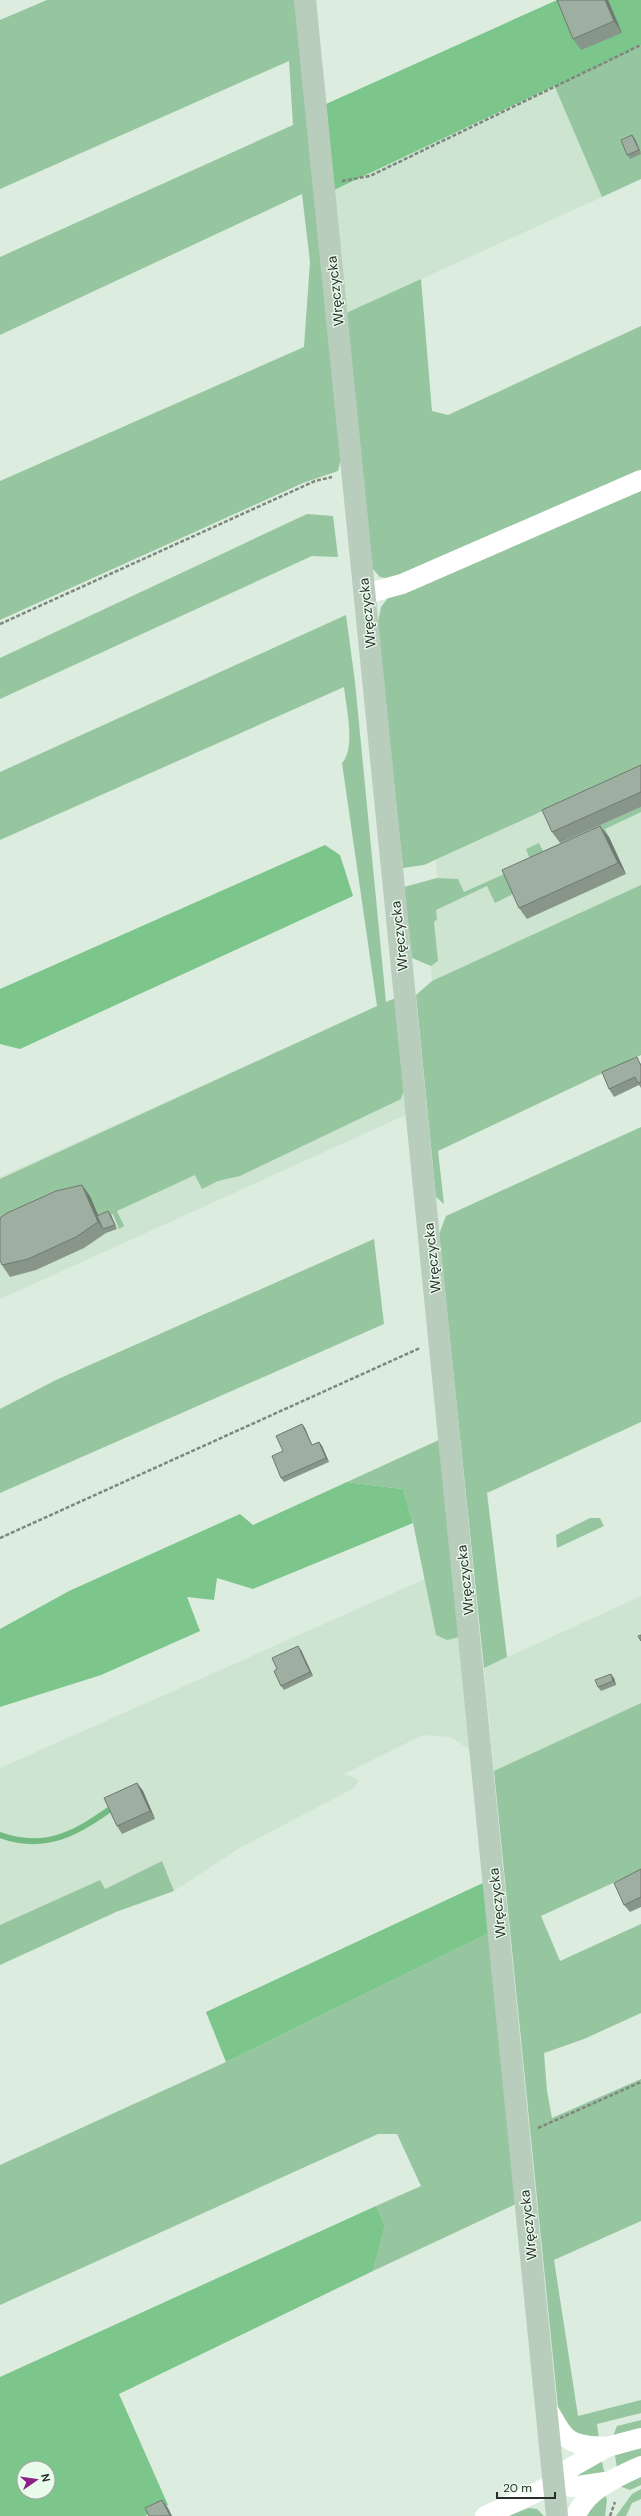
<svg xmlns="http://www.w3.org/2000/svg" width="641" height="2516" viewBox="0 0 641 2516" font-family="'DM Sans',sans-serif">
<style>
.built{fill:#cde4d0}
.green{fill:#96c69f}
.forest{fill:#7cc58b;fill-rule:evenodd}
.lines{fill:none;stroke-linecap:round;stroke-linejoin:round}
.stream{stroke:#72ba82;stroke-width:6}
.path{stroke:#7d877e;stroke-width:2.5;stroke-dasharray:4 2;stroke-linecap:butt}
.street{stroke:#fff;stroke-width:20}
.secondary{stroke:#b9cdbd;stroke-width:22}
.wall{fill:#88968a}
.shaded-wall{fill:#6f7a70}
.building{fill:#9eaea0;stroke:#6f7a70}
.labels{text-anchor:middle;stroke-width:3;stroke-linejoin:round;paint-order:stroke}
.street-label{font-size:14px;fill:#272d28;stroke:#e9faeb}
</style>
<rect width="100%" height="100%" fill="#dcecde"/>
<!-- built -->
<path class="built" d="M554,85L602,197L346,313L334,190Z
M641,766V948L438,1038L425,909L432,882L437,877L436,860Z
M396,998L408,1114L0,1299V1177Z
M425,1579L436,1635L460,1637L470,1750L451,1737L423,1735L344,1774L359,1780L354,1788L238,1849L174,1891L162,1861L104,1889L100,1880L0,1925V1768Z
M641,1596V1703L494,1771L484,1668Z"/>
<!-- green -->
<path class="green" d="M47,0H295L341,458L338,471L303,483L0,620V481L304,347L310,262L302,194L0,335V257L293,125L289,61L0,189V20Z
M641,45V179L602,197L554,85Z
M421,279L432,411L448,415L641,326V472L390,579L380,577L372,568L346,313Z
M641,486V766L424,865L403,868L377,627L381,607L390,595Z
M307,514L333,516L338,557L312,556L0,699V658Z
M346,615L355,682L386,1002L396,998L405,1086L401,1099L240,1176L218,1181L202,1189L195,1175L117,1211L124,1226L119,1229L113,1214L100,1220L90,1196L0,1233V1179L377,1006L342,763C356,749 346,706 344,687L0,840V772Z
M641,807V812L605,829L609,837L510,882L515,893L495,903L487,886L436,910L437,919L434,922L438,961L431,966L412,958L404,887L437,878L458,879L464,892L531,862L526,849L539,843L543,851Z
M641,885V1055L438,1151L444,1204L436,1197L416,995L432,981Z
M641,1127V1422L487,1493L507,1657L484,1668L439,1234L446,1216Z
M374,1239L384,1324L0,1493V1409L56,1380Z
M441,1439L460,1637L447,1640L436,1635L413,1523L403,1489L347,1482Z
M590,1518H600L604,1526L557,1548L556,1535Z
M641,1703V1870L541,1916L560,1961L641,1924V2013L584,2039L544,2053L547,2091L552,2118L641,2079V2221L554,2260L578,2416L641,2400V2413L597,2424L599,2439L585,2442L559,2417L494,1771Z
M162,1861L174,1891L116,1912L0,1965V1925L100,1880L105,1889Z
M491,1932L518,2203L373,2271L385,2226L376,2206L421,2186L397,2134H378L0,2305V2165L226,2062Z
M641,2420V2429L613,2436L617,2426Z
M641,2447V2458L617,2469L615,2455Z
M601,2458L605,2475L577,2479L573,2475Z
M641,2476V2485L630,2490L619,2486Z
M641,2489V2499L632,2503L626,2516H616L632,2494Z
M604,2492L607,2500L605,2516H581Z
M529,2508L537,2509L544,2516H508Z"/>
<!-- forest -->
<path class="forest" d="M557,0H641V45L334,190L326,104Z
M325,845L340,855L353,896L20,1049L0,1044V989Z
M347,1482L403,1489L413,1523L253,1589L217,1578L214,1600L187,1597L200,1631L101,1675L0,1707V1629L69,1591L240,1514L253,1525Z
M485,1882L491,1932L226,2062L206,2012Z
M376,2206L385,2226L373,2271L119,2394L168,2505L145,2516H0V2377ZM24,2468H48V2492H24Z"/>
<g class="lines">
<!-- stream -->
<path class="stream" d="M0,1835C47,1852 78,1832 116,1805"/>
<!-- path -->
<path class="path" d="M342,181L370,176L641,45
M0,624L315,481L332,477
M0,1538L420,1348
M538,2128L641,2082
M610,2516L615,2502"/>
<!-- street -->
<path class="street" d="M365,594L402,584L641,480
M547,2408C566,2441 567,2446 607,2447
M554,2484L571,2487L605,2482
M485,2516L554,2484L565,2471L607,2447L641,2438
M576,2516C586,2490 617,2477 641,2466"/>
<!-- secondary -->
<path class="secondary" d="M305,0L557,2516"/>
</g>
<!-- wall -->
<path class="wall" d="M608,0L622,33L581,50L573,39Z
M635,139L641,154L630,159L627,155Z
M641,765V807L560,843L552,832Z
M609,837L626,874L527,919L519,908Z
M641,1063V1088L639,1085L614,1097L609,1089Z
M90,1196L98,1215H111L117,1229L106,1233L84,1248L36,1270L10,1277L2,1265Z
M305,1428L312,1445L319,1442L322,1446L329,1462L284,1482L281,1478L283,1451Z
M301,1650L313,1676L284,1690L281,1686L277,1669Z
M614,1678L616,1685L601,1691L598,1687Z
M137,1783L143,1791L155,1819L122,1834L117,1826Z
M641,1869V1907L630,1912L624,1905Z"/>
<!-- shaded-wall -->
<path class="shaded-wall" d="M605,0H608L622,33L614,21Z
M632,135L635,139L641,153L639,150Z
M600,826L609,837L626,874L618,863Z
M82,1185L90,1196L104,1229H103L98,1222Z
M108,1211L111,1215L117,1229Z
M302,1424L305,1428L314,1450L312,1445Z
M319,1442L322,1446L329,1462L326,1458Z
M298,1646L301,1650L313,1676L310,1672Z
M611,1674L614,1678L616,1685L613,1681Z
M137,1783L143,1791L155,1819L150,1811Z
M162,2500L168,2508L172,2516H170Z"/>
<!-- building -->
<path class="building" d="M557,0H605L614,21L573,39Z
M632,135L639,150L627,155L621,140Z
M641,765V792L552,832L542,810Z
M600,826L618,863L519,908L502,870Z
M637,1057L641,1066V1082L638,1083L635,1077L609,1089L602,1072Z
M82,1185L98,1222L76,1237L28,1259L2,1265L0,1260V1218L7,1213L56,1191Z
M108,1211L115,1225L103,1229L97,1216Z
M302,1424L312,1445L319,1442L326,1458L281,1478L272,1456L283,1451L276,1436Z
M641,1635V1641L638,1636Z
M298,1646L310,1672L281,1686L274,1671L277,1669L272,1658Z
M611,1674L613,1681L598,1687L595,1680Z
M137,1783L150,1811L117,1826L104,1798Z
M641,1869V1897L624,1905L614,1883Z
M162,2500L170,2516H149L145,2508Z"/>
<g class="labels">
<!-- street labels -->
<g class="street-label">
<text transform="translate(335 291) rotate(-96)" y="5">Wręczycka</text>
<text transform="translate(367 613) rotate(-96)" y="5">Wręczycka</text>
<text transform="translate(399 936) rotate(-96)" y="5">Wręczycka</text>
<text transform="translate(432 1258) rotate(-96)" y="5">Wręczycka</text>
<text transform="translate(465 1580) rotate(-96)" y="5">Wręczycka</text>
<text transform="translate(497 1903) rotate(-96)" y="5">Wręczycka</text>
<text transform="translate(528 2225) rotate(-96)" y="5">Wręczycka</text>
</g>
</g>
<!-- north arrow -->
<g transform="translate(36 2480) rotate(77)"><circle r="19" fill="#e9faeb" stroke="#9ba89d"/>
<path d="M0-3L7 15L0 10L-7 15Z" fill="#8b2186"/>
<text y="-6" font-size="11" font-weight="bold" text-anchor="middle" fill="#272d28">N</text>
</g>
<!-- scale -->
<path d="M497 2492v6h58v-6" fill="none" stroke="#272d28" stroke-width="2"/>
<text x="503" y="2492" font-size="12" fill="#272d28" stroke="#e9faeb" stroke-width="3" paint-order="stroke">20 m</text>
</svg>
